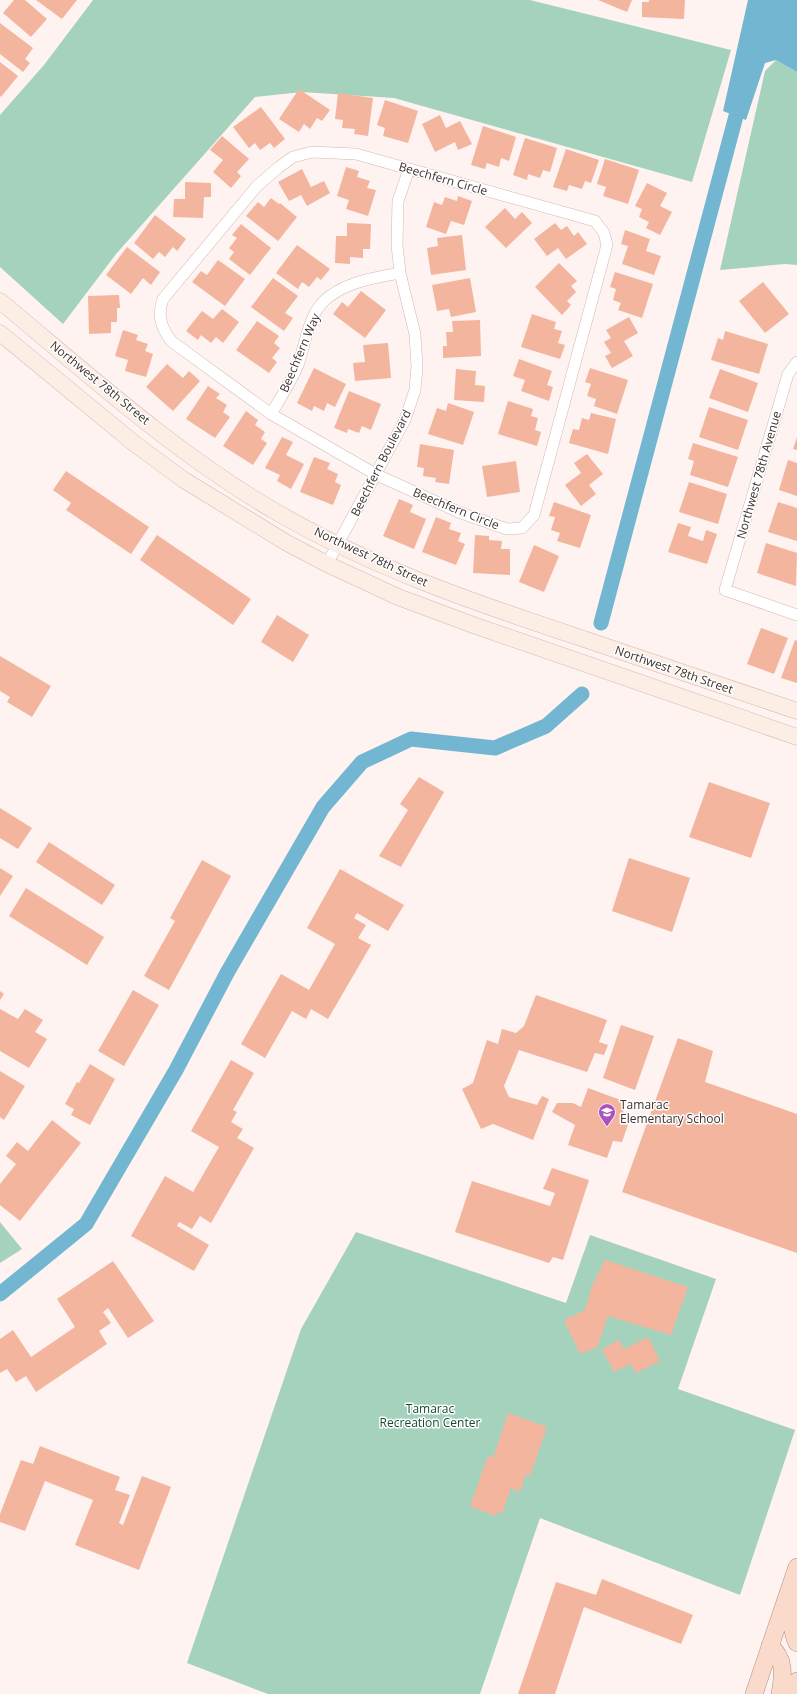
<svg xmlns="http://www.w3.org/2000/svg" width="797" height="1694" viewBox="0 0 797 1694" font-family="'Open Sans',sans-serif">
<style>
.green{fill:#a5d2bc}
.water{fill:#73b6d2}
.lines{fill:none;stroke-linecap:round;stroke-linejoin:round}
.canal{stroke:#73b6d2;stroke-width:15}
.building{fill:#f3b59e}
.street-casing{stroke:#d1b9b0;stroke-width:12}
.secondary-casing{stroke:#d1b9b0;stroke-width:17}
.primary-casing{stroke:#b4907e;stroke-width:18}
.street{stroke:#fff;stroke-width:11}
.secondary{stroke:#fcede5;stroke-width:16}
.primary{stroke:#f9dacb;stroke-width:17}
.labels{text-anchor:middle;stroke-width:3;stroke-linejoin:round;paint-order:stroke}
.street-label{font-size:12px;fill:#3c322f;stroke:#fff}
.poi-label{font-size:12px;fill:#3c322f;stroke:#fff;text-anchor:start}
.park-label{font-size:12px;fill:#164935;stroke:#fff}
</style>
<rect width="100%" height="100%" fill="#fef3f0"/>
<!-- green -->
<path class="green" d="M93,0H530L731,50L692,182L394,98L302,92L255,97L116,254L63,324L0,267V115L44,65Z
M776,60L797,72V265L785,264L720,270L765,71Z
M0,1222L22,1249L0,1263Z
M356,1232L566,1303L590,1235L716,1279L678,1389L795,1430L740,1595L540,1518L480,1694H268L187,1663L301,1329Z"/>
<!-- water -->
<path class="water" d="M748,0H797V72L776,60L765,63L746,120L723,111Z"/>
<g class="lines">
<!-- canal -->
<path class="canal" d="M601,623L736,116
M0,1294L86,1224L176,1070L227,973L323,807L362,762L411,739L495,748L546,726L582,694"/>
</g>
<!-- building -->
<path class="building" d="M14,0H25L47,19L31,37L3,13Z
M36,0H77L62,19Z
M598,0H632L627,12Z
M649,0H685L684,19L642,17V2H649Z
M0,23L33,48L25,59L30,63L23,72L0,54Z
M0,62L18,76L1,97L0,96Z
M299,89L330,110L322,121L317,118L310,129L304,124L299,132L279,119Z
M338,93L373,98L368,136L354,134L355,129L342,128L343,120L335,119Z
M385,100L418,111L408,143L383,136L385,128L377,125Z
M261,107L285,139L274,148L270,143L260,150L255,143L249,148L233,127Z
M440,115L446,128L460,121L472,144L458,150L455,142L435,152L422,124Z
M483,126L516,137L509,161L501,158L499,167L487,163L485,169L471,165Z
M222,136L249,159L237,172L241,176L231,188L213,172L223,160L210,150Z
M525,138L557,148L550,172L543,170L540,178L528,174L527,180L513,175Z
M566,149L599,160L591,183L585,181L582,189L569,185L567,191L553,187Z
M605,159L639,170L628,204L603,196L606,187L597,184Z
M346,167L359,171L357,177L370,181L367,188L376,190L368,216L346,209L349,200L337,196Z
M302,169L311,187L324,181L330,193L307,206L301,195L289,201L278,182Z
M185,182L211,183V197H204L203,218L173,217L174,199H185Z
M647,183L667,193L660,206L672,212L660,235L646,228L649,222L639,217L642,209L635,206Z
M458,196L472,201L464,225L451,221L446,234L426,227L434,202L442,205L445,197L457,201Z
M271,198L279,204L280,203L297,217L278,241L246,216L258,202L264,207Z
M505,208L515,219L522,212L532,223L506,248L485,227Z
M155,215L186,239L177,251L173,247L165,257L159,252L153,259L134,243Z
M347,223L371,224L370,249H363V258L350,257V264L335,263L336,236H347Z
M555,223L561,230L567,226L574,236L578,232L587,244L566,259L558,248L547,256L534,239Z
M241,224L271,248L250,275L229,259L234,252L229,248L237,238L232,235Z
M625,230L650,239L646,251L661,256L654,275L622,264L628,246L621,244Z
M462,235L466,270L431,275L427,248L438,246L437,238Z
M297,245L330,269L321,280L317,277L309,287L302,282L298,289L276,273Z
M127,247L160,272L151,285L143,278L131,294L106,275Z
M218,260L245,279L225,306L192,282L201,271L207,275Z
M559,263L577,281L571,286L576,292L567,301L571,305L562,315L535,287Z
M615,272L653,284L642,318L618,310L621,303L613,300L616,289L610,287Z
M273,278L298,296L285,313L293,318L284,331L251,307Z
M470,278L476,312L451,317L449,309L437,311L432,285Z
M763,282L789,314L765,333L739,301Z
M361,291L386,310L365,338L333,314L342,302L348,307Z
M119,295L120,308H117V322H111V333L89,334L88,296Z
M222,309L239,322L223,343L216,337L211,343L201,335L198,340L186,331L202,311L213,319Z
M532,314L556,322L554,329L562,331L558,343L565,345L560,359L521,347Z
M629,317L638,333L624,341L633,356L612,368L605,356L611,353L604,342L611,338L606,330Z
M480,320L481,356L443,358V346H447L446,332H453L452,321Z
M257,321L279,336L274,343L280,348L272,358L277,362L269,373L236,350Z
M123,330L138,335L136,340L148,344L145,351L153,354L146,377L125,371L128,360L115,356Z
M725,331L768,344L759,374L711,360L718,338L723,340Z
M388,343L391,378L355,381L353,363L365,362L363,345Z
M519,359L552,371L547,385L553,387L549,401L521,391L525,380L513,376Z
M167,364L183,378L189,371L200,381L173,411L146,387Z
M314,368L346,384L335,407L327,403L324,411L314,406L312,411L297,403Z
M590,368L628,380L617,414L594,406L596,399L587,396L591,384L585,382Z
M456,369L476,371L475,385L485,386L484,402L454,400Z
M720,369L758,383L748,412L709,398Z
M208,386L220,394L216,398L227,405L223,412L230,417L215,438L186,419Z
M349,391L381,404L371,430L362,426L359,433L348,429L347,433L334,428Z
M508,401L533,409L531,416L538,418L535,430L541,432L537,446L498,434Z
M448,403L474,412L463,445L428,434L437,408L446,411Z
M709,407L748,420L738,450L699,437Z
M246,411L258,420L255,425L265,432L261,439L267,443L253,465L223,446Z
M591,413L616,419L608,454L569,443L573,429L579,430L582,418L589,420Z
M282,437L293,442L286,455L304,464L291,489L277,481L280,475L265,468Z
M797,437V450L793,449Z
M693,443L738,457L728,487L690,475L694,461L688,459Z
M420,444L454,450L449,484L435,482L436,478L423,476L424,468L417,467Z
M587,454L603,474L589,485L596,494L581,506L565,485L581,473L574,463Z
M314,457L330,463L327,469L338,474L335,482L341,485L333,505L300,492Z
M788,460L797,463V496L779,490Z
M516,461L520,492L487,497L482,466Z
M66,471L149,527L131,554L66,510L71,503L53,490Z
M689,482L727,494L718,524L679,512Z
M399,499L413,505L410,512L426,519L414,549L383,536Z
M554,502L591,515L580,548L557,541L560,533L551,530L555,517L549,516Z
M778,502L797,508V541L768,532Z
M436,517L451,523L449,529L461,533L458,541L465,544L456,565L422,552Z
M678,523L691,527L688,536L703,541L706,530L717,534L707,564L668,552Z
M157,535L251,599L233,625L140,560Z
M475,535L489,536V540L502,541L501,549H510V575L473,573Z
M766,543L797,553L796,586L757,573Z
M534,545L559,556L544,592L519,582Z
M277,615L309,635L293,662L261,642Z
M761,628L788,638L774,674L747,664Z
M795,640L797,641V683L781,678Z
M0,656L51,686L32,717L7,702L10,697L0,691Z
M419,777L444,792L401,867L379,856L408,810L400,804Z
M709,782L770,803L751,858L689,837Z
M0,808L32,828L18,849L0,838Z
M49,842L115,885L102,905L36,862Z
M629,858L690,878L672,932L612,911Z
M202,860L231,876L169,990L144,976L175,921L170,918Z
M0,868L13,876L0,896Z
M340,869L404,905L388,931L357,913L354,918L366,925L358,938L371,945L328,1019L311,1009L306,1019L292,1011L265,1058L241,1044L281,974L309,990L335,944L307,928Z
M26,888L104,937L87,965L9,916Z
M133,990L159,1005L124,1066L98,1051Z
M0,991L4,994L0,1000Z
M536,995L607,1020L599,1042L608,1045L604,1055L595,1053L587,1072L519,1050L504,1086L509,1097L537,1105L542,1096L549,1099L533,1140L493,1124L481,1129L462,1089L473,1083L487,1040L498,1044L502,1029L516,1033L524,1026Z
M0,1009L18,1019L25,1009L43,1020L35,1032L47,1039L29,1068L0,1051Z
M621,1025L654,1036L635,1090L603,1078Z
M678,1038L713,1051L705,1082L797,1114V1253L622,1192Z
M231,1060L254,1073L233,1110L237,1112L231,1122L243,1129L237,1138L254,1148L211,1223L200,1216L192,1229L179,1222L177,1226L209,1245L194,1271L131,1236L165,1176L193,1192L219,1147L191,1131Z
M90,1064L115,1079L90,1125L71,1115L74,1109L65,1104L77,1082L79,1083Z
M0,1071L25,1086L4,1120L0,1117Z
M588,1088L626,1102L621,1121L629,1122L622,1142L613,1141L607,1158L568,1145L575,1125L552,1112L557,1103H573L581,1107Z
M52,1120L81,1143L20,1221L0,1205V1184L16,1164L6,1156L17,1142L28,1151Z
M552,1168L589,1180L563,1260L553,1257L549,1263L455,1232L472,1181L550,1206L555,1193L543,1189Z
M605,1260L688,1287L671,1335L608,1316L597,1347L580,1354L564,1320L585,1310L592,1286Z
M113,1261L154,1321L128,1338L108,1308L103,1312L111,1323L99,1331L107,1344L36,1392L26,1376L16,1382L7,1369L0,1373V1339L13,1330L31,1357L75,1327L57,1299Z
M648,1337L660,1361L636,1373L631,1364L614,1372L602,1349L619,1340L624,1349Z
M508,1413L547,1427L530,1476L526,1474L520,1492L511,1488L502,1514L497,1512L496,1516L470,1506L488,1456L493,1458Z
M40,1446L120,1477L115,1490L130,1495L119,1523L123,1525L142,1476L171,1487L139,1570L75,1545L93,1500L45,1481L25,1531L0,1522V1514L21,1460L33,1464Z
M602,1579L693,1615L681,1644L584,1607L555,1694H518L556,1582L596,1595Z"/>
<g class="lines">
<!-- street casing -->
<g class="street-casing">
<path id="street" d="M312,152L356,154L595,221L604,233L607,245L534,515L522,528L507,529L461,513L377,475L271,414L171,341C161,327 157,315 163,299L257,186L279,167L293,157Z
M797,362L788,374L725,590L797,615
M271,414C281,397 291,382 298,365C305,345 308,318 323,302C343,282 374,278 400,273
M327,564L405,420L415,390L417,367L415,334L400,273L397,245L398,201L409,169"/>
</g>
<!-- secondary casing -->
<g class="secondary-casing">
<path id="secondary" d="M0,301C89,375 177,455 278,513C373,568 478,604 581,638C653,662 725,687 797,711
M0,333L135,444L184,480L287,543L327,564L398,597L476,626L797,737"/>
</g>
<!-- primary casing -->
<g class="primary-casing">
<path id="primary" d="M795,1592C794,1609 789,1628 797,1643
M770,1646C786,1659 783,1676 780,1694
M754,1694L797,1567
M792,1694L797,1681"/>
</g>
<!-- street -->
<use href="#street" class="street"/>
<!-- secondary -->
<use href="#secondary" class="secondary"/>
<!-- primary -->
<use href="#primary" class="primary"/>
</g>
<!-- icons -->
<defs>
<g id="school-pin" transform="scale(0.9)"><path d="M0 17L-7.5 6A9.5 9.5 0 1 1 7.5 6Z" fill="#aa52be" stroke="#fff"/><path d="M0-5L7-2L0 1L-7-2ZM-4 1L0 2.5L4 1V4Q0 6-4 4Z" fill="#fff"/></g>
</defs>
<g fill-rule="evenodd">
<use href="#school-pin" x="607" y="1112"/>
</g>
<g class="labels">
<!-- street labels -->
<g class="street-label">
<text transform="translate(443 179) rotate(16)" y="4">Beechfern Circle</text>
<text transform="translate(300 353) rotate(-67)" y="4">Beechfern Way</text>
<text transform="translate(100 383) rotate(39)" y="4">Northwest 78th Street</text>
<text transform="translate(381 463) rotate(-63)" y="4">Beechfern Boulevard</text>
<text transform="translate(759 475) rotate(-74)" y="4">Northwest 78th Avenue</text>
<text transform="translate(456 509) rotate(22)" y="4">Beechfern Circle</text>
<text transform="translate(371 557) rotate(25)" y="4">Northwest 78th Street</text>
<text transform="translate(674 670) rotate(19)" y="4">Northwest 78th Street</text>
</g>
<!-- poi labels -->
<g class="poi-label">
<text x="620" y="1109">Tamarac<tspan x="620" dy="14">Elementary School</tspan></text>
</g>
<!-- park labels -->
<g class="park-label">
<text x="430" y="1413">Tamarac<tspan x="430" dy="14">Recreation Center</tspan></text>
</g>
</g>
</svg>
